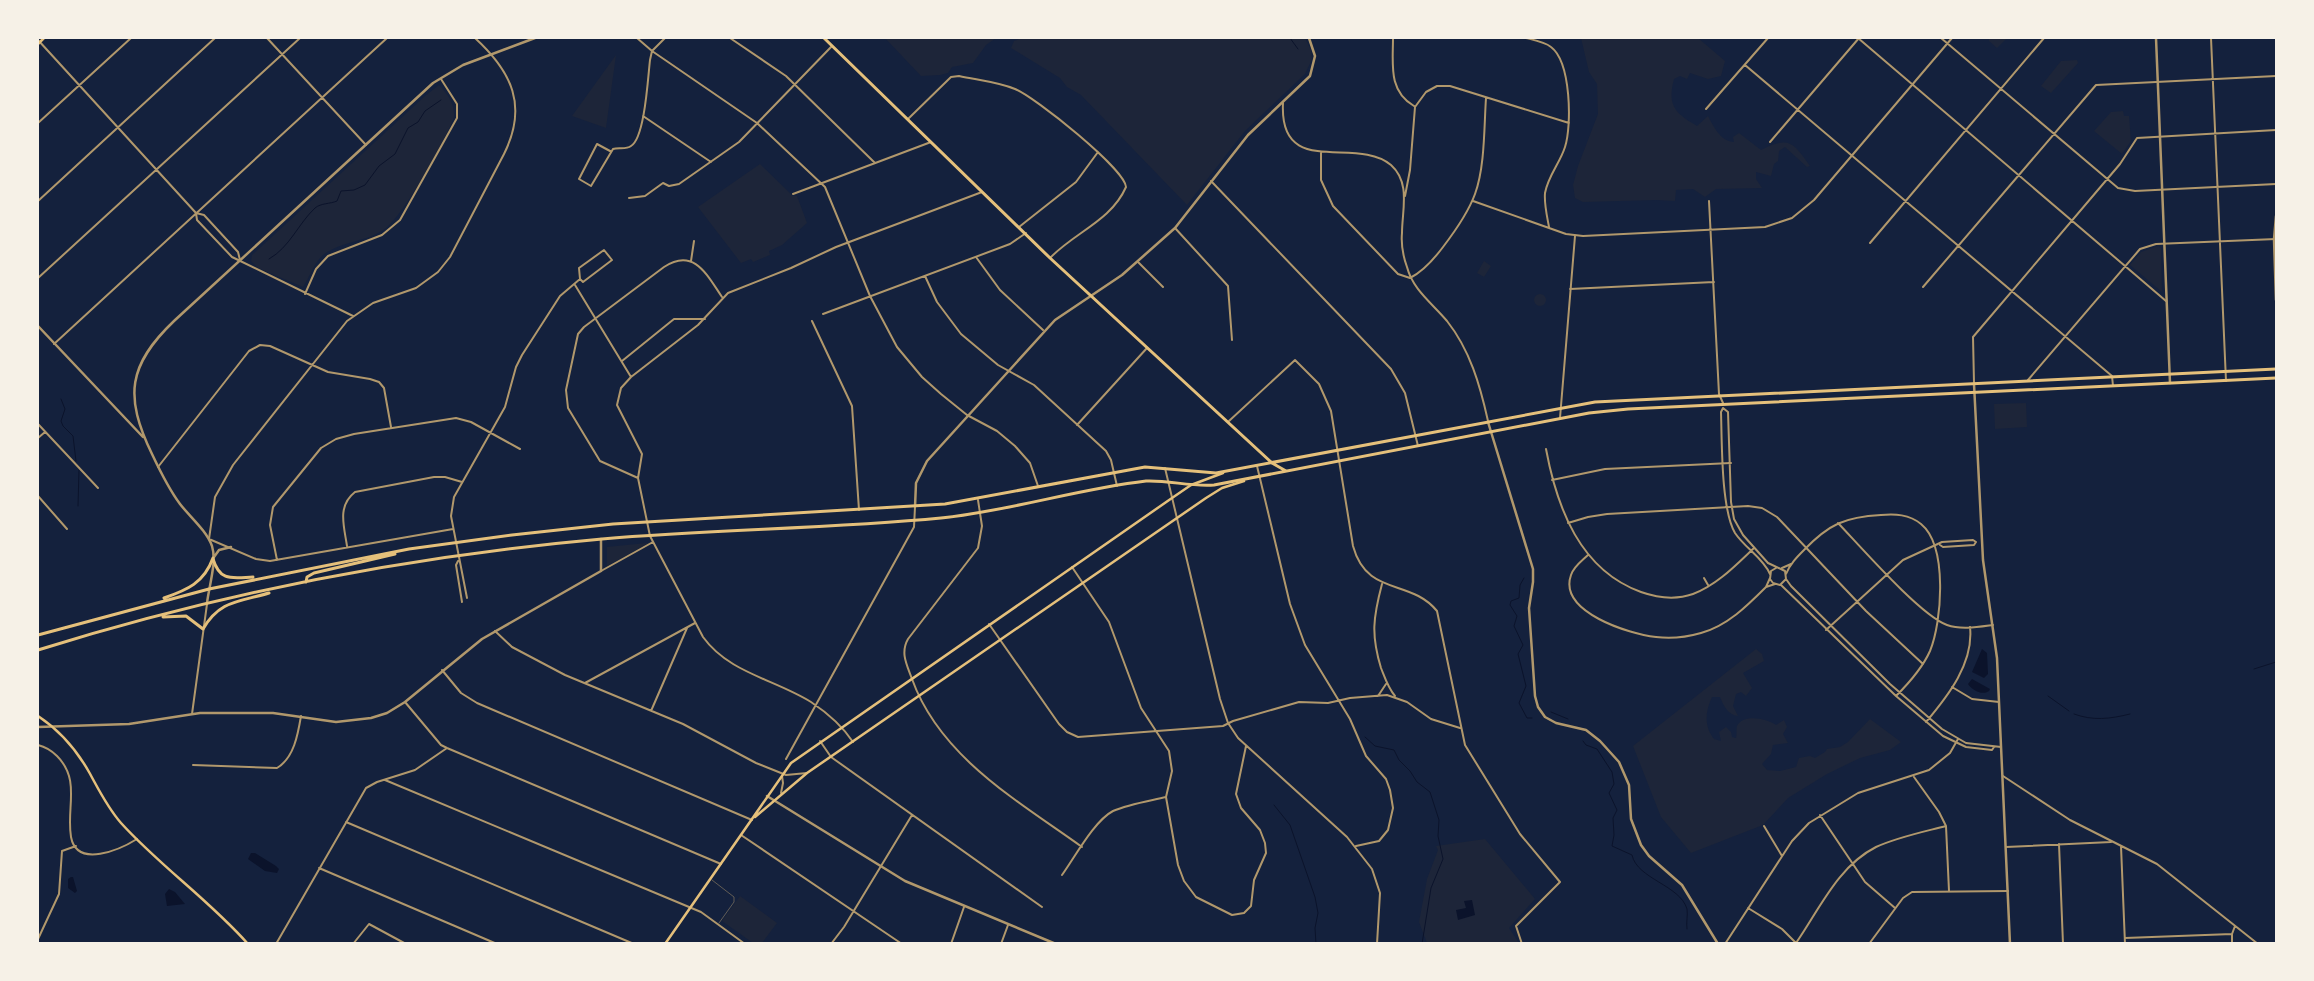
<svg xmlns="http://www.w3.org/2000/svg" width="2314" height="981" viewBox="0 0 2314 981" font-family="'Asap Condensed',sans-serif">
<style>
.green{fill:#1d2539}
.water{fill:#0b132b}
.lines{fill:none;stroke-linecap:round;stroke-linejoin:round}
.stream{stroke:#0b132b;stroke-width:1}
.service{stroke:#b1986c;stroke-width:0.5}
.minor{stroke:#b1986c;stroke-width:2}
.tertiary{stroke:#b1986c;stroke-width:2.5}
.secondary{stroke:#e5c07b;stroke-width:2.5}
.primary{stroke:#e5c07b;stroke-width:3}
</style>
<rect width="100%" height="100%" fill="#14213d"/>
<!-- green -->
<path class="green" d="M885,38H996L986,45L973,63L952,67L948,73L940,75L921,76Z
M1017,38H1305L1311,50L1312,59L1305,74L1245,131L1187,205L1081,95L1067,87L1060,78L1011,48L1014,41L1019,39Z
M1581,38H1698L1725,61L1721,76L1708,79L1690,73L1687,79L1680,76L1674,79C1667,106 1675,113 1697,126L1708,116C1714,127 1720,141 1734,142L1733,137L1739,133L1761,150C1789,136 1793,142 1810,166L1807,167L1785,147L1779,151L1778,161L1774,164L1771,176L1756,172V179L1762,188L1716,189L1705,197L1693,189L1676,190L1675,201L1656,200L1583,202L1575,198L1573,185L1578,166L1598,114L1597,84L1589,72Z
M1989,38H2007L1997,48L1989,41Z
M616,55L606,128L572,116Z
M2077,60L2078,63L2051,93L2041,86L2061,61Z
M439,85C448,94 455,105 454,117C445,141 405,213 386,228C368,242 341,241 323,255C313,264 310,277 303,287L258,268L251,261L252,255L425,96Z
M2123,111L2124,116H2129L2131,141L2122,154L2094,131L2111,112Z
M760,164L793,196H797L807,223L782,245L769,251L770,255L753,262L751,259L741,263L698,207Z
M2158,246L2161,248L2162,292L2130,265L2141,252Z
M1484,261L1491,266L1484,277L1477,273Z
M1534 300a6 6 0 1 1 12 0a6 6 0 1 1-12 0Z
M2026,403L2027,427L1995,429L1994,404Z
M647,543V544L607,566V547Z
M1756,649L1762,654L1764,661L1743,673L1752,688L1746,696L1741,692L1736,694L1733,706L1738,716C1728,715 1723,705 1720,697H1712C1705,712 1704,726 1714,739L1721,741L1719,732L1726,727L1731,732L1732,737L1736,738C1737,734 1736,728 1737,726C1743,713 1768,719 1776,725L1784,720L1787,727L1783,734L1788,743L1773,745L1771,754L1762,764L1767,770L1780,771L1796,767L1799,758L1810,756L1815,758L1825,752L1827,749L1840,747L1848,742L1870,719L1901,742L1890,750L1860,758L1827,774L1788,798L1763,825L1691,853L1661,817L1633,746Z
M1485,839L1535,899L1509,928L1519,943H1427L1419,922L1427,879L1438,850L1436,846Z
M740,896L777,923L762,943H753L722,921Z"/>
<!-- water -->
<path class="water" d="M1982,649L1987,653L1988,674L1984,678L1972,672Z
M1972,679L1990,689L1989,691C1982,696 1972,690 1968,684Z
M251,853H255L276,866L279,869L277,873L265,871L248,859Z
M71,877H73L77,891L75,893L68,888V879Z
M169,889L175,892L185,904L167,906L165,894Z
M1472,900L1475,915L1458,920L1456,910L1466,908L1464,901Z"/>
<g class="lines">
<!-- stream -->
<path class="stream" d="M1290,38L1298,49
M269,259C290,247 298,224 315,208C321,203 330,204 337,201L341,191L354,190L365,185L379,166L395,154L408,128L418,122L425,111L441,100
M61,399L65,409L61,421L63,426L73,436L76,461
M78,506L79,470
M1524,578L1520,585L1519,598L1511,601L1510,605L1517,616L1514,626L1523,645L1518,654L1526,686L1519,703L1527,718H1532
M2254,669L2276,662
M2048,696L2069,711
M1551,712L1568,719
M2074,714C2093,721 2110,719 2130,714
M1365,737L1375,746L1394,750L1399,760L1410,771L1417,782L1430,792L1439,820L1438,836L1443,859L1431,888L1422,944
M1583,741L1586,745L1597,749L1612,772L1614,784L1609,793L1617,810L1613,818L1614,835L1612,846L1632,855C1637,879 1680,885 1687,909C1688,915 1686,922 1687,929
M1274,805L1290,825L1315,897L1318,913L1315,928L1316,944"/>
<!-- service -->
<path class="service" d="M712,880L734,897V902L719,923"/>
<!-- minor -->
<path class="minor" d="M267,38L366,145
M637,38L652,51L757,123L825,187L870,296L897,347L922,377L941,394L967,415L997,431L1015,446L1030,463L1038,486
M730,38L786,76L875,163
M1393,38C1393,64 1388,91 1414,106
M1526,38C1534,40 1545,42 1551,47C1571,62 1572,125 1565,147C1560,163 1548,176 1545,193C1544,204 1547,216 1549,227
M1858,38L2166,301
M1941,38L2118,188L2135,191L2276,184
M2211,38L2226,381
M38,40L196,213L197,220L232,257L353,316
M1745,65L2112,376L2113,386
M1283,103C1279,180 1356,135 1391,165C1411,183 1402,210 1402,233C1401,244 1403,256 1407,267C1413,290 1432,303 1447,321C1470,350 1480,385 1488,421
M1706,109L1768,38
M643,116L711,162
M908,119L951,77L959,76C977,80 998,82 1015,89C1035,97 1125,169 1126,187C1111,221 1075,232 1050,258
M38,123L131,38
M1770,142L1859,38
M610,151L597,144L579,179L591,186L613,149C618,147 626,150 631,146C645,138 648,76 650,60L652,51L665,38
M1321,152V180L1333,206L1398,274L1410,278
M1211,181L1391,369L1405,393L1418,446
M793,194L931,142
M1405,196L1410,170L1415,107L1426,92L1437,86H1450L1569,123
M629,198L645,196L663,183L669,186L679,184L739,142L832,46
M38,201L215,38
M1473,201L1566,234L1583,236L1765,227L1792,218L1814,200L1952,38
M1709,201L1719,394L1723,403
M196,213L204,215L238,252L240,260
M1019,227L1076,182L1098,152
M1175,228L1228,286L1232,340
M1870,243L2044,38
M976,257L1000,290L1043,330
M691,261L694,241
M1138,262L1163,287
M925,276L937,302L961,334L998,365L1034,385L1106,451L1111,460L1117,486
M38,278L300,38
M1410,278C1424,271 1434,259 1443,247C1456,230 1468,213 1475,194C1485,167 1484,127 1486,98
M575,285L631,377
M1923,287L2096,85L2276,76
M1570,289L1714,282
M305,294L316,269L328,256L382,235L400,220L457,118V104L441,79
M823,314L1010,244L1026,233
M812,321L852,406L859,510
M54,344L387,38
M622,361L674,319H705
M2028,380L2140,249L2156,244L2276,239
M1974,383L1973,337L2120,164L2137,138L2276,130
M1560,418L1575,236
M1229,421L1295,360L1319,384L1331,411L1353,546C1367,597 1410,578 1437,611L1465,745L1520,834L1560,882L1516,926L1522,944
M38,424L98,488
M1077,425L1147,348
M38,438L45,432
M1546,449C1557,508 1580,570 1641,592C1658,598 1676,600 1693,594C1717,585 1736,565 1754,548
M1257,466L1290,604L1305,645L1350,719L1366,756L1386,779L1390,790L1393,808L1388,830L1379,841L1356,846
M158,467L249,351L260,345L270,346L328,372L370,379L379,382L384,388L391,427
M1165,468L1220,699L1228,723L1238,738L1347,837L1372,869L1380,893L1377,944
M638,478L600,461L568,408L566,390L578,334L584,327L664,267C694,247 707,275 722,297
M1552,480L1605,469L1731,463
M38,496L67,529
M978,500L982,526L978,548L908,639C900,653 907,665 912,679C940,757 1018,801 1082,847
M1568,523L1588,517L1607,514L1748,506L1762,508L1777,517L1866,611L1923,664
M1838,523C1860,546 1920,615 1947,625C1961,630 1978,627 1993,625
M453,529L270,561L256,559L209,539L215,497L233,465L347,321L373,303L416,288L438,272L450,257L504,154C528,106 512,72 475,38
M347,546C344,526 337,506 355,492L434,477H445L462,482
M1588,555C1582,561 1574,566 1571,575C1558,612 1629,634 1656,637C1671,639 1687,637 1701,633C1727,626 1747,606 1766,587
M277,560L270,525L273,507L321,448L336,439L354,434L456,418L471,422L520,449
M458,561L456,565L462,602
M1072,567L1109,622L1141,708L1169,751L1172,771L1166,797L1178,865L1184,881L1196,897L1232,915L1244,913L1251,906L1254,880L1266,853L1265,843L1260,830L1241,808L1236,794L1246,746
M1782,568L1791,564
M601,571L653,542
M1770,574C1763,558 1745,548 1735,533C1721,509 1722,442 1721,412L1723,408L1728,412L1731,502L1734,519L1743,535L1768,563L1785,571L1786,579L1780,585L1773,583L1770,579L1771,571L1776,568
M1786,574C1790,564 1797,557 1804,550C1829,524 1845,517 1881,515C1895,514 1909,514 1921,524C1948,546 1942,622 1930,651C1922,669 1909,683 1896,696
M1704,578L1708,585
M1770,578L1766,587L1775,584
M1786,579L1791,586L1890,684L1942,729L1966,743L2001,747
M1382,584C1373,618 1371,635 1381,668C1385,678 1388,688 1395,696
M1781,585L1896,696L1943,736L1966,747L1992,750L1994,747
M467,598L451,516L454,497L505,407L516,367L522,355L560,296L580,279L583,282L612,260L604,250L579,268L580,279
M989,624L1059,724L1067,732L1078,737L1223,726L1233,721L1299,702L1328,703L1350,698L1387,695L1407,702L1431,719L1460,728
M1826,630L1903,560L1942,542L1973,540L1976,542L1974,545L1943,547L1940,545
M495,631L512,647L565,675L683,724L756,763L786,775L807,773
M442,670L461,693L477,703L752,820
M585,683L695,623
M1952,687L1972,699L1999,702
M1378,696L1386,684
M405,702L441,745L447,748L721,864
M651,711L687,628
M192,714L207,604
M1926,722C1948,696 1974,663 1970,627
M820,741L831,757L1042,907
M853,742C843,727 826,712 811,702C774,679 729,673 703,637L650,536L638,478L642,454L617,405L621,388L631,377L698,325L728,293L791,268L836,247L982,192
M38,745C46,747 51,750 57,756C81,780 66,808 71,837C77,869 121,849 137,839
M786,759L914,527L915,507
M193,765L277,768C294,758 298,734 301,716
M2003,776L2070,820L2157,864L2258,944
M1914,777L1939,812L1946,826L1949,891
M385,780L701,912L745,944
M781,793L783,783L782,776
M1820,815L1865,882L1895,908
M346,822L634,944
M1764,826L1782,856
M741,835L902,944
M2059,844L2063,944
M2121,846L2125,944
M2006,847L2111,842
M319,868L497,944
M1062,875C1075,857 1094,821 1113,811C1129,804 1149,801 1166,797
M1748,908L1782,929L1796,943C1819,910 1838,866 1876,847C1898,837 1923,832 1946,826
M2125,938L2232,934
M38,939L59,894L62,851L76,846
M276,944L366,788L377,782L415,770L447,748
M353,944L369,924L406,944
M831,944L844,927L912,815
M951,944L964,907
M1001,944L1008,925
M1725,944L1792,841L1809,823L1858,793L1929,770L1950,753L1958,739
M1869,944L1903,898L1912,892L2008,891
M2232,944V934L2235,926"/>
<!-- tertiary -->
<path class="tertiary" d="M2156,38L2170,383
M2276,216L2274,239L2276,300
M38,326L143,437
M1974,384L1983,560L1997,658L2010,944
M1488,422L1533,569V582L1529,608L1535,696L1538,707L1545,717L1556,723L1586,730L1600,741L1619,762L1629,785L1631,819L1641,845L1649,856L1682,885L1718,944
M915,507L916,483L927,461L1055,320L1122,275L1175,228L1248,135L1310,76L1315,56L1309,38
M214,557L219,550L231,547
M207,603C209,586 217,562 212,546C206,530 190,517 180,504C168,488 160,471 152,454C124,396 128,365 174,321L433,83L463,65L535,38
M38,727L129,724L200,713H273L336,722L371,718L387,713L405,702L482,639L601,571V539
M767,796L905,881L1056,944"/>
<!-- secondary -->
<path class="secondary" d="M38,44L44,38
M38,716C59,730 76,749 89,772C99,790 107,807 121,823C160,866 209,900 248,944
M755,817L807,773L1206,498L1222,488L1244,481
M665,944L791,763L1172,498L1191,485L1223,473"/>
<!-- primary -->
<path class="primary" d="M824,38L1050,258L1272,463L1286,471
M213,559C220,582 232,578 253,577
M306,582L307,577L314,573L395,554
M164,598C187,590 204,583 213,558
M163,617L186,616L203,629C220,600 239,602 269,593
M38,635L209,589L409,549L512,535L613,524L945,504L1145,467L1216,473L1595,402L2276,369
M38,650C220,593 412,556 602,539C715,529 828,529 941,518C1010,511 1077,489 1146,481C1169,480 1191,487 1214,485L1589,413L1628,409L2276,378"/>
</g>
<!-- border -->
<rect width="2314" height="981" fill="none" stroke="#f6f1e7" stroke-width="78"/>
</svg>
